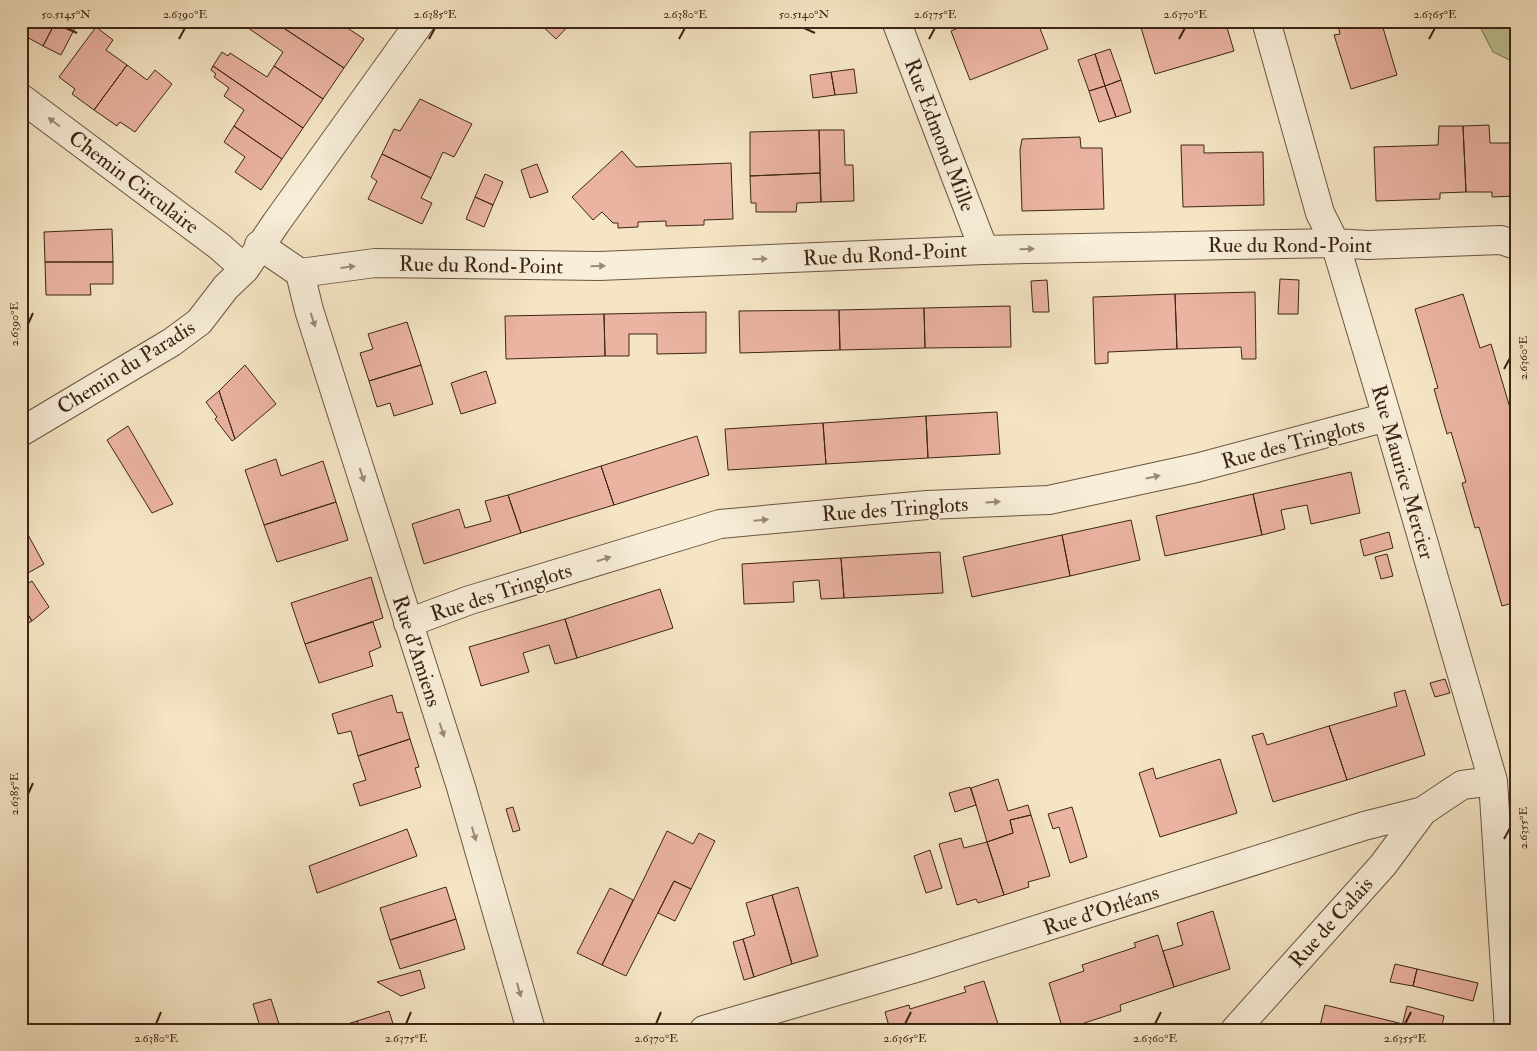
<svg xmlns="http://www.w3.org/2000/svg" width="1537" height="1051" viewBox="0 0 1537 1051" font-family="'IM FELL Double Pica',serif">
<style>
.green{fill:#bdc493;stroke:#7c7454}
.building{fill:#eab3a2;stroke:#3c2515}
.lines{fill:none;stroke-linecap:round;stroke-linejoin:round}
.minor-casing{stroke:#6a5541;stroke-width:30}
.minor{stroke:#f8eed9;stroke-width:28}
.oneway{fill:#9a8a77}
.ticks{fill:none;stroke:#3c2515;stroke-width:2}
.labels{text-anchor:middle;stroke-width:4;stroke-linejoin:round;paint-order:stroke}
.street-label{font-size:21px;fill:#3c2515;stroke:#f8eed9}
.neatline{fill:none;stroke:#3c2515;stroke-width:2}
.ticks-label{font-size:12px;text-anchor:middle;fill:#3c2515}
</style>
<rect width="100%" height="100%" fill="#f5e5c4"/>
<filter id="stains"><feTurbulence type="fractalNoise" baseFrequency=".004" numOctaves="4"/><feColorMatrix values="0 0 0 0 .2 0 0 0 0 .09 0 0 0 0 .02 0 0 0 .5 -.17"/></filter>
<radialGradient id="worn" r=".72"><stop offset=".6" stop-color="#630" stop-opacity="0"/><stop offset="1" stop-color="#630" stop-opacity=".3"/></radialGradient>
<!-- green -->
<path class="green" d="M1477,21H1516V63L1493,52Z"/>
<!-- building -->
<path class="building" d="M33,21H56L43,46L25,36Z
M56,21H63L75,28L61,55L43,46Z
M253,21H273L344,68L323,99L274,66L283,52L248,28Z
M273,21H337L364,39L344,68Z
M537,21H573L556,39Z
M976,21H1037L1048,49L970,80L951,31Z
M1139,21H1225L1234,51L1155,74Z
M1337,21H1381L1397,75L1351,89L1334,35L1340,34Z
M96,27L113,40L106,50L127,65L94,110L72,94L75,89L59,77Z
M1110,49L1121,80L1105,86L1095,54Z
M222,52L228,56L230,53L267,77L274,66L323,99L303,128L213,66Z
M1095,54L1105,86L1089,91L1078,60Z
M127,65L147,80L155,70L172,84L135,132L120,122L117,126L94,110Z
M213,66L303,128L282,159L234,126L244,110L224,96L229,88L214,77L216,74L211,70Z
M854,69L857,93L835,95L831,72Z
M831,72L835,95L813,98L810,75Z
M1121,80L1131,112L1116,117L1105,86Z
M1105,86L1116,117L1099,122L1089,91Z
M420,99L472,124L454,157L443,152L431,178L382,154L394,129L400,131Z
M1489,125L1490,143H1516V196L1492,197V192H1466L1463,126Z
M234,126L282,159L261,190L235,172L245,157L224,142Z
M1439,126H1463L1466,192L1440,193V199L1376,201L1374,147L1438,145Z
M819,130L820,173L750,176V132Z
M819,130H844L845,165H853L854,201L821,202Z
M1080,137L1081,148H1102L1104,209L1022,211L1020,150L1022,139Z
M1181,145H1204V153L1263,152L1264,205L1183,207Z
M622,151L636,167L731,163L733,219L704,220V225L666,226V221L638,222V227L618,228V223H613L602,212L593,220L572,197Z
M382,154L431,178L421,198L432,203L422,224L368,199L377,181L371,177Z
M537,164L548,192L530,198L521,170Z
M820,173L821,202L797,203L796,212H756V203H751L750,176Z
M485,174L503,182L493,205L475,197Z
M475,197L493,205L484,227L466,219Z
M112,229L113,262H45L44,232Z
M45,262H113V284H90L91,295H46Z
M1280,279L1299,280L1298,314H1278Z
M1047,280L1049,312H1033L1031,281Z
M1255,292L1256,359H1242L1241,347L1177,349L1175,294Z
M1175,294L1177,349L1108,352V363L1095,364L1093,297Z
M1463,294L1480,348L1491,344L1516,428V602L1502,606L1479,527L1475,528L1462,483L1466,482L1451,432L1447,434L1434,389L1438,388L1415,309Z
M1010,306L1011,347L925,348L924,308Z
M924,308L925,348L840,350L839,310Z
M839,310L840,350L740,353L739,311Z
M706,312V353L657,354V334H629V356H605L604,314Z
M604,314L605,356L506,359L505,316Z
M407,322L421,365L369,381L360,353L373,349L368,334Z
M245,365L276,404L235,439L219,391Z
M421,365L433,404L394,416L390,403L377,407L369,381Z
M486,371L496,403L461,414L451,383Z
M219,391L235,439L232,441L215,419L217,417L206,402Z
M997,412L1000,454L928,458L926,416Z
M926,416L928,458L826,464L823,423Z
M823,423L826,464L728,470L725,429Z
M128,426L173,504L152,513L107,440Z
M697,436L709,475L614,505L601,466Z
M276,459L281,476L323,461L336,502L264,525L245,470Z
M601,466L614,505L521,533L508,495Z
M1351,472L1360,513L1311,524L1307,505L1281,510L1285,529L1262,535L1253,494Z
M1253,494L1262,535L1165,556L1156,516Z
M508,495L521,533L424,564L412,524L459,509L465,528L491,521L485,501Z
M336,502L348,540L277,562L264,525Z
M1131,520L1140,560L1070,576L1062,535Z
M21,522L44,564L28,573L21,560Z
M1389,532L1393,548L1364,556L1360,540Z
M1062,535L1070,576L972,597L963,557Z
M940,552L943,593L844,598L841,558Z
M1387,554L1393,576L1381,579L1375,557Z
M841,558L844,598L821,599L819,580L793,582L794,602L744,604L742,564Z
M371,577L383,618L305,644L291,603Z
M32,581L49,607L32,621L21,603V587Z
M660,589L673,628L577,658L565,619Z
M21,603L32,621L21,627Z
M565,619L577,658L555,664L549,645L523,653L529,672L481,686L469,647Z
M373,622L381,647L369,652L373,666L319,683L305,644Z
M1445,679L1450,693L1435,697L1430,683Z
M1405,690L1425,755L1347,780L1329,726L1397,706L1394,693Z
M392,695L397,713L402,712L410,739L358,756L351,731L338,734L332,714Z
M1329,726L1347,780L1273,802L1252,736L1263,733L1267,745Z
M410,739L419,767L415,768L421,787L360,806L353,784L366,780L358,756Z
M1220,759L1237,813L1160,837L1139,773L1153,768L1156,779Z
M998,779L1008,811L1028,805L1031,815L1010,820L1013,833L987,842L971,788Z
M970,787L976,805L955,812L949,793Z
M513,807L520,830L513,832L506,809Z
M1072,807L1087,857L1070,863L1059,827L1053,829L1048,814Z
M1031,815L1050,876L1028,882L1029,887L1004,895L987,842L1013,833L1010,820Z
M407,829L417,856L317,893L309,866Z
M667,831L693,844L699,833L715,841L691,889L674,881L626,976L602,965Z
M961,838L964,848L987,842L1004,895L978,903L976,899L957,905L939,844Z
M930,850L942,888L926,893L914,856Z
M674,881L691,889L675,921L658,913Z
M446,887L456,919L390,940L380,908Z
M798,887L818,956L792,964L772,895Z
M610,888L633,900L602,965L577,953Z
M772,895L792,964L754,977L743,939L755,935L746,903Z
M1213,911L1230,969L1174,987L1163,951L1183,945L1177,923Z
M456,919L465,949L400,969L390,940Z
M1158,935L1174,987L1120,1005L1121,1011L1063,1030L1049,983L1084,971L1082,965L1136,947L1134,943Z
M743,939L754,977L744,980L733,942Z
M1395,964L1417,969L1413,986L1390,982Z
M1417,969L1478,983L1473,1001L1413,986Z
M420,970L425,988L401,996L377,982Z
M984,981L1000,1030H890L885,1012L909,1005L910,1009L966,992L964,987Z
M271,999L281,1030H261L253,1004Z
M1325,1005L1403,1024L1401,1030H1319Z
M1407,1006L1444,1016L1441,1030H1401Z
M389,1011L395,1030H359L357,1021Z
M357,1021L359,1030H328Z
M298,1023L300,1030H281L280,1029Z"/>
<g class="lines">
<!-- minor casing -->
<g class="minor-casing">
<path id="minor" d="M896,21L984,250
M1266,21L1320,213L1335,243L1387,417L1493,781L1509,1030
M21,98L219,246L245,269
M259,245L300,273
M300,273L375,263L599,266L984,250L1335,243L1367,245L1501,240L1516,245
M300,273L309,310L461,787L531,1030
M21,432L172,342L199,322L226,287L245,269L276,223L421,21
M408,623L470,600L720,524L927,505L1049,500L1196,468L1387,417
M704,1030L919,967L1364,826L1423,811L1462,785L1493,781
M1235,1030L1383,865L1423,811"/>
</g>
<!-- minor -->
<use href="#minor" class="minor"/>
</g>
<!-- one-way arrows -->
<defs><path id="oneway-solid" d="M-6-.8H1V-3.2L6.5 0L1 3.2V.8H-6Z" transform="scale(1.25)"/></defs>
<g class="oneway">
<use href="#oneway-solid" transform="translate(54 122) rotate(-143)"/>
<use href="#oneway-solid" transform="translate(1027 249) rotate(-1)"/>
<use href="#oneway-solid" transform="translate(760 259) rotate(-2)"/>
<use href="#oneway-solid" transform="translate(598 266) rotate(-1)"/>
<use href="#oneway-solid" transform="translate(348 267) rotate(-7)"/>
<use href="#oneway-solid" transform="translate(313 320) rotate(72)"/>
<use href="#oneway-solid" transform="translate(362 475) rotate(72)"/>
<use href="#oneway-solid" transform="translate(1153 477) rotate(-12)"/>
<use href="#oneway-solid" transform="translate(993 502) rotate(-3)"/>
<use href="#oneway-solid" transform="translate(761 520) rotate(-5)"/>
<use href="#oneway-solid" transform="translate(604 559) rotate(-17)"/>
<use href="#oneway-solid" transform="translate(442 730) rotate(72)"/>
<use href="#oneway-solid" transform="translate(474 834) rotate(74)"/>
<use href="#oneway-solid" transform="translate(519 990) rotate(74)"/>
</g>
<!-- ticks -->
<path class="ticks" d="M66,28L77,33M804,28L815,33M179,39L185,28M429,39L435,28M679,39L685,28M929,39L935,28M1179,39L1185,28M1429,39L1435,28M28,324L33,313M1504,369L1510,358M28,794L33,783M1504,839L1510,828M156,1024L161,1012M406,1024L411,1012M656,1024L661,1012M905,1024L911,1012M1155,1024L1161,1012M1405,1024L1411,1012"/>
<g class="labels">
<!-- street labels -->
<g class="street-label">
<text transform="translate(940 135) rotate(69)" y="7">Rue Edmond Mille</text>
<text transform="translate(134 182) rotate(37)" y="7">Chemin Circulaire</text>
<text x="1290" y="252">Rue du Rond-Point</text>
<text transform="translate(885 254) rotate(-3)" y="7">Rue du Rond-Point</text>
<text transform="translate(481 265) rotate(1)" y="7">Rue du Rond-Point</text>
<text transform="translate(126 367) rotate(-32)" y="7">Chemin du Paradis</text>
<text transform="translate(1293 443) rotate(-15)" y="7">Rue des Tringlots</text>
<text transform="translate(1403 472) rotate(74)" y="7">Rue Maurice Mercier</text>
<text transform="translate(895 509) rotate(-4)" y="7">Rue des Tringlots</text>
<text transform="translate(501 592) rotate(-18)" y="7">Rue des Tringlots</text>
<text transform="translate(417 651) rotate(72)" y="7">Rue d'Amiens</text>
<text transform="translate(1101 910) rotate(-18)" y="7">Rue d'Orléans</text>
<text transform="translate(1331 922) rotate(-48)" y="7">Rue de Calais</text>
</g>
</g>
<!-- margin -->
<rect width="1537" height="1051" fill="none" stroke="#f5e5c4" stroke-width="55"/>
<rect x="28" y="28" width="1482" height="996" class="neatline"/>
<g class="ticks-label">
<text x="66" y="18">50.5145°N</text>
<text x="185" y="18">2.6390°E</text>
<text x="435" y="18">2.6385°E</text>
<text x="685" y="18">2.6380°E</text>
<text x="804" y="18">50.5140°N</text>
<text x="935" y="18">2.6375°E</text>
<text x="1185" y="18">2.6370°E</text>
<text x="1435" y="18">2.6365°E</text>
<text transform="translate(14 324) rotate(-90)" y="4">2.6390°E</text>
<text transform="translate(1523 358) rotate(-90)" y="4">2.6360°E</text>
<text transform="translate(14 794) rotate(-90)" y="4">2.6385°E</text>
<text transform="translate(1523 828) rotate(-90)" y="4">2.6355°E</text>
<text x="156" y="1042">2.6380°E</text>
<text x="406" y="1042">2.6375°E</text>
<text x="656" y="1042">2.6370°E</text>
<text x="905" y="1042">2.6365°E</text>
<text x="1155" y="1042">2.6360°E</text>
<text x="1405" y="1042">2.6355°E</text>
</g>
<rect width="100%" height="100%" filter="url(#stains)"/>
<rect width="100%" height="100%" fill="url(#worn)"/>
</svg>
